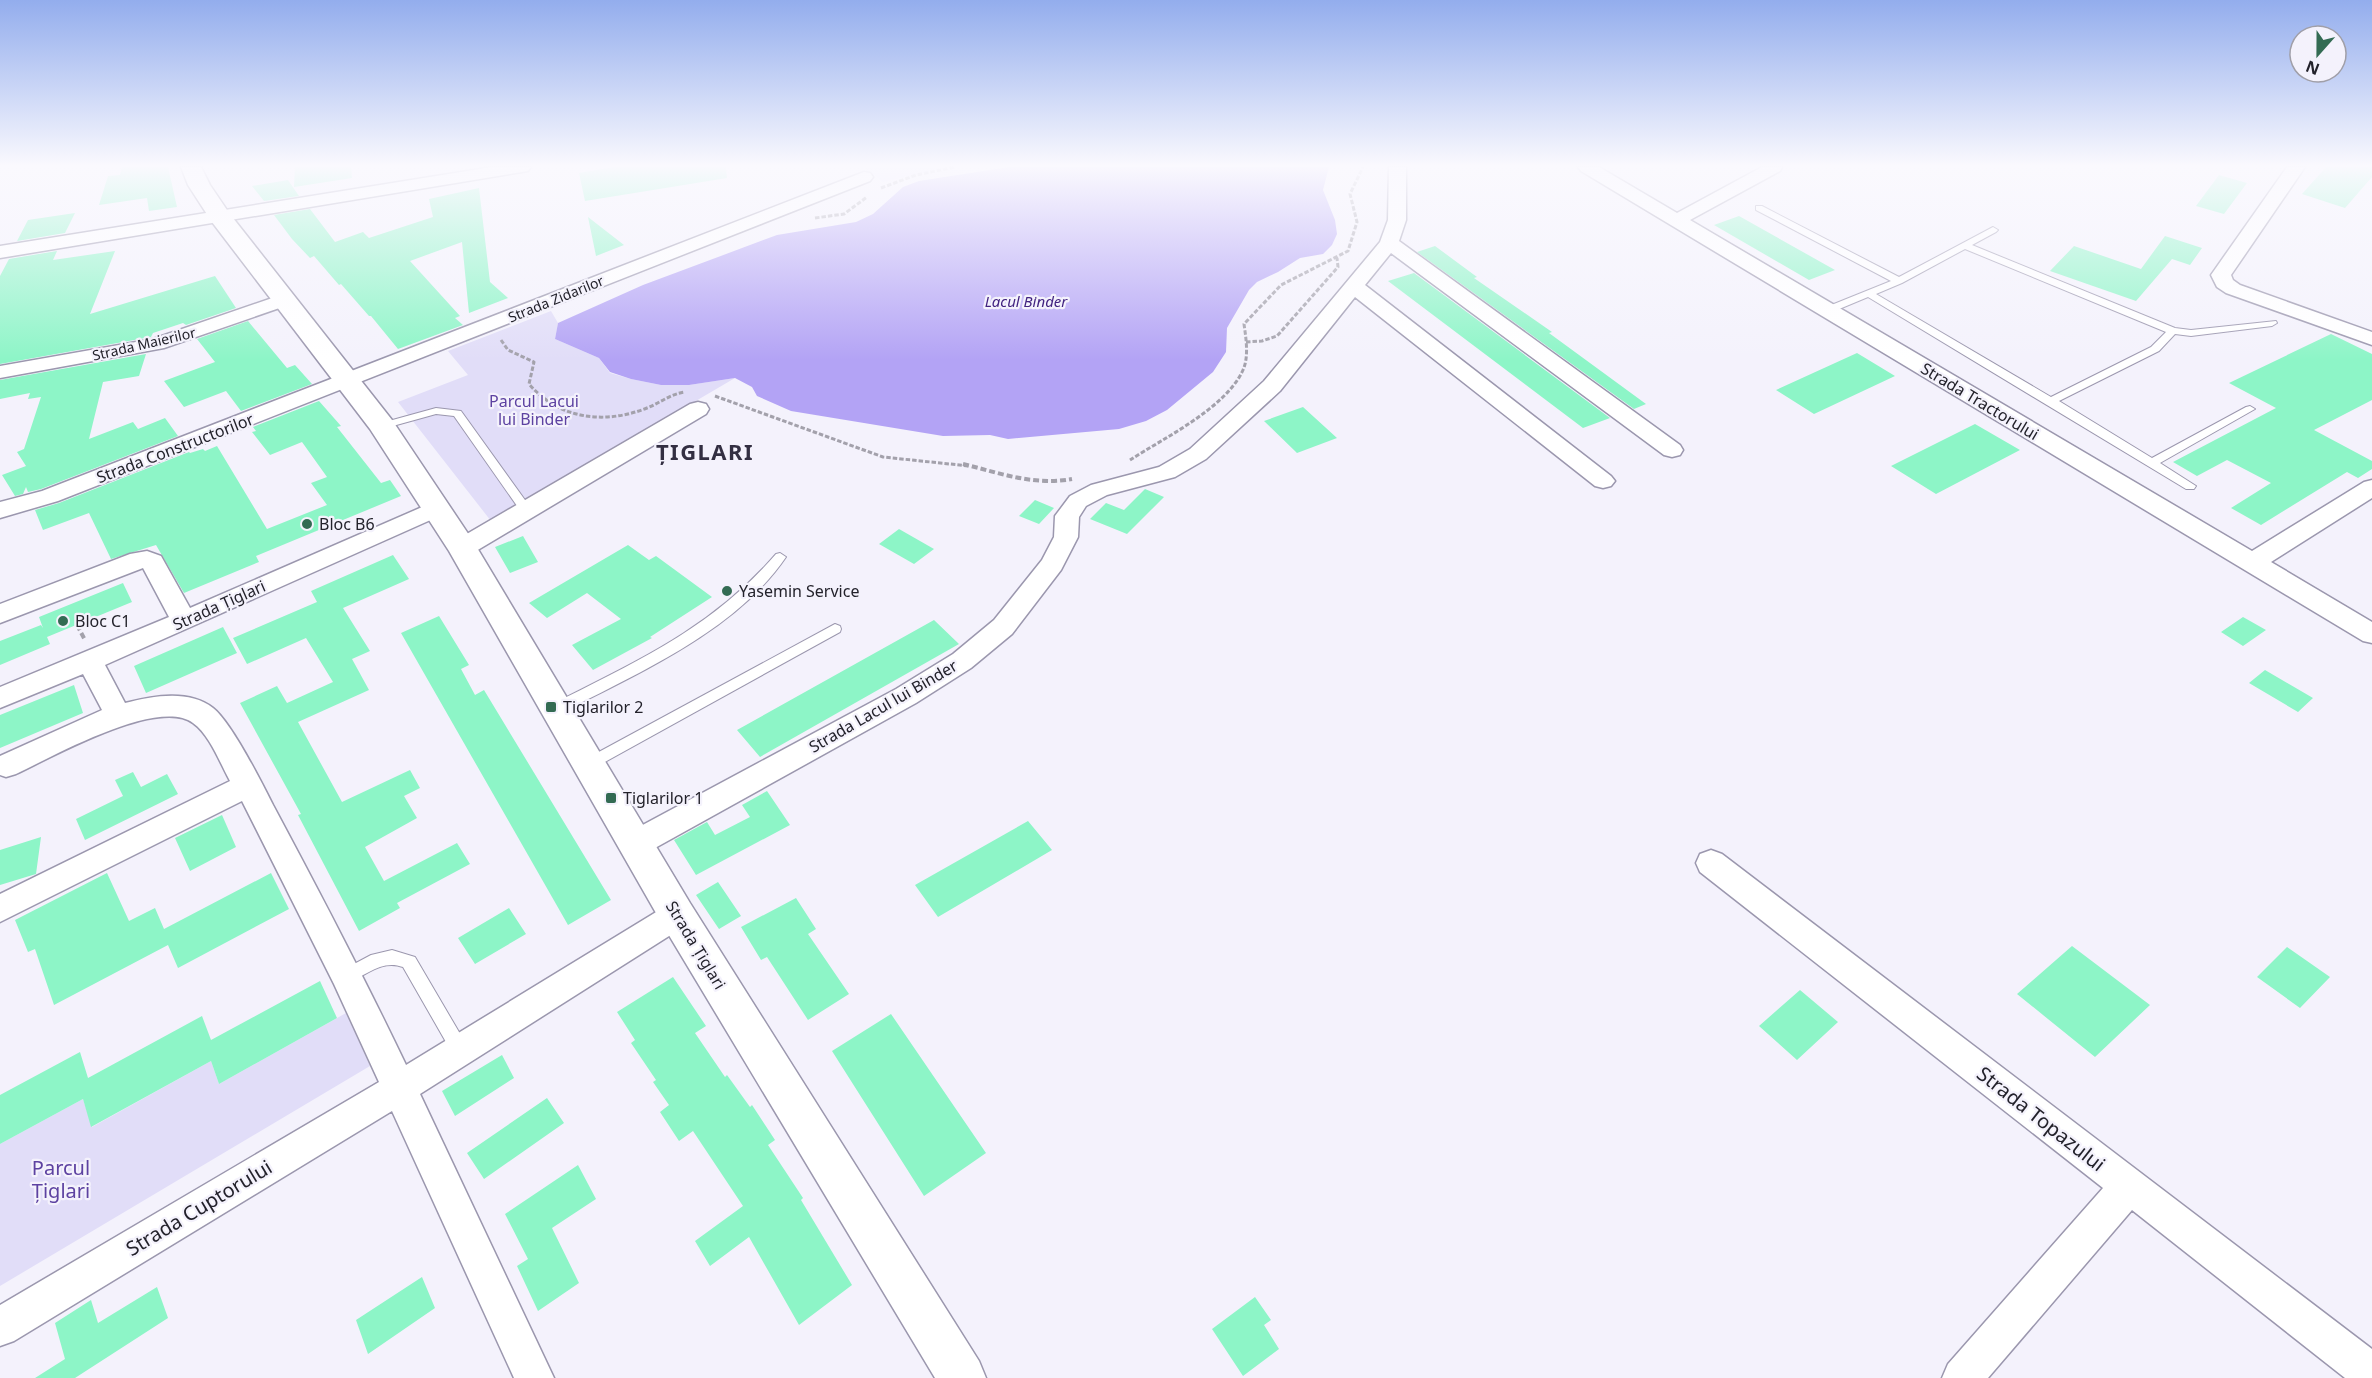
<svg xmlns="http://www.w3.org/2000/svg" width="2372" height="1378" viewBox="0 0 2372 1378" font-family="'Noto Sans',sans-serif">
<style>
.built{fill:#e9e5fe}
.green{fill:#e1ddf8}
.water{fill:#b3a3f5}
.building{fill:#8df5c7}
.lines{fill:none;stroke-linecap:round;stroke-linejoin:round}
.service-casing{stroke:#9b97ae;stroke-width:2}
.minor-casing{stroke:#9b97ae;stroke-width:3}
.tertiary-casing{stroke:#9b97ae;stroke-width:3}
.path-far1{stroke:#a3a1ab;stroke-width:3;stroke-dasharray:4.5 2;stroke-linecap:butt}
.path{stroke:#a3a1ab;stroke-width:4;stroke-dasharray:6 3;stroke-linecap:butt}
.service{fill:#fff;fill-rule:evenodd}
.minor{fill:#fff;fill-rule:evenodd}
.tertiary{fill:#fff;fill-rule:evenodd}
.poi-dot{fill:#336b53;stroke:#f4f2fc;stroke-width:2}
.labels{text-anchor:middle;stroke-width:4.5;stroke-linejoin:round;paint-order:stroke}
.far-street-label{font-size:14px;fill:#23222b;stroke:#f4f2fc}
.far-water-label{font-size:15px;font-style:italic;fill:#422380;stroke:#f4f2fc}
.park-label{font-size:16px;fill:#5d42a1;stroke:#f4f2fc}
.street-label{font-size:16px;fill:#23222b;stroke:#f4f2fc}
.poi-label{font-size:16px;fill:#23222b;stroke:#f4f2fc;text-anchor:start}
.near-street-label{font-size:20px;fill:#23222b;stroke:#f4f2fc}
.near-park-label{font-size:20px;fill:#5d42a1;stroke:#f4f2fc}
.district-label{font-size:22px;font-weight:bold;letter-spacing:1.5px;fill:#332f42;stroke:#f4f2fc}
</style>
<rect width="100%" height="100%" fill="#f4f2fc"/>
<!-- built -->
<path class="built" d="M864,167H946L883,182Z"/>
<!-- green -->
<path class="green" d="M551,311L558,323L555,339L599,358L610,373L631,379L661,385H689L735,378L491,521L398,402L468,375L448,351Z
M346,1013L370,1066L0,1286V1144L83,1099L92,1127L211,1061L219,1084Z"/>
<!-- water -->
<path class="water" d="M1009,167H1329L1323,190L1335,220L1337,234L1332,245L1323,254L1300,258L1278,272L1257,282L1249,290L1227,328L1226,352L1213,372L1167,410L1146,421L1119,429L1008,439L990,435L943,436L791,411L757,396L752,387L735,378L689,385H661L631,379L610,372L599,358L555,339L558,323L643,285L777,235L856,222L873,214L903,187L919,181Z"/>
<!-- building -->
<path class="building" d="M122,167H168L177,207L149,211L147,198L99,205L108,176L120,175Z
M295,167H351L352,178L294,187Z
M614,167H726L727,178L585,201L579,173Z
M2326,167H2372V177L2345,208L2302,194Z
M2219,175L2247,183L2224,214L2196,206Z
M288,180L299,196L264,201L252,186Z
M479,188L490,282L508,298L469,313L462,242L410,261L460,316L455,318L463,325L398,349L371,316H369L341,284L339,285L314,256L310,258L292,239L274,215L310,209L335,242L363,232L369,238L433,217L429,199Z
M75,213L65,233L17,241L28,220Z
M1739,216L1835,270L1809,280L1714,225Z
M588,217L624,245L596,256Z
M2165,236L2202,248L2190,265L2172,259L2136,301L2050,271L2074,246L2141,269Z
M1435,246L1477,277L1474,278L1552,332L1549,333L1646,404L1634,409L1417,252Z
M57,251L53,260L115,251L90,314L215,276L236,308L186,325L183,323L153,333L151,337L0,364V276L9,259Z
M1414,273L1610,418L1583,428L1388,281Z
M248,321L287,368L295,365L312,384L241,411L226,391L184,407L164,381L215,362L197,339Z
M2331,334L2372,354V400L2314,430L2372,461V469L2358,478L2347,472L2261,525L2231,508L2271,483L2227,460L2197,476L2173,462L2276,408L2229,383Z
M1857,353L1895,376L1814,414L1776,390Z
M146,354L139,376L103,382L89,439L133,422L138,429L165,418L178,436L41,489L28,492L26,487L23,494L15,496L2,475L26,466L17,452L24,449L41,397L28,399L30,393L0,399V380Z
M319,401L341,426L337,427L381,483L390,480L401,496L256,556L259,562L184,593L156,545L111,559L89,513L43,530L35,510L59,503L189,452L190,453L203,449L205,451L217,446L267,529L327,505L311,483L327,477L302,442L270,455L252,432L256,431L253,427Z
M1303,407L1337,438L1297,453L1264,421Z
M1975,424L2020,450L1936,494L1891,466Z
M1145,489L1164,497L1127,534L1090,519L1106,503L1124,510Z
M1035,500L1054,508L1039,524L1019,516Z
M899,529L934,549L914,564L879,544Z
M523,536L538,562L510,573L495,547Z
M628,545L649,560L656,556L712,597L650,637L652,638L593,670L572,645L621,619L587,593L547,618L529,603Z
M393,555L409,579L343,608L370,651L352,659L369,690L298,722L342,802L410,770L420,788L404,796L417,818L365,847L384,881L457,843L470,864L397,903L400,908L359,931L298,815L301,814L240,703L277,686L287,703L333,682L306,638L247,664L233,638L317,602L311,591Z
M123,583L132,602L47,637L50,644L0,665V641L41,625L43,628L39,617Z
M439,616L469,665L461,669L475,695L484,690L611,900L568,925L401,633Z
M2243,617L2266,630L2243,646L2221,632Z
M934,620L959,644L760,757L737,730Z
M223,627L237,653L146,693L134,666Z
M2265,670L2313,698L2298,712L2249,683Z
M74,685L83,713L0,748V715Z
M133,772L141,787L167,774L178,794L85,840L76,819L123,796L115,780Z
M767,791L790,825L696,875L674,840L707,822L715,835L750,817L742,805Z
M222,815L236,847L190,871L175,838Z
M1028,821L1052,850L938,917L915,885Z
M41,837L36,874L0,885V850Z
M107,873L129,921L155,908L164,929L271,873L289,909L178,968L168,945L54,1005L35,949L28,952L15,920Z
M718,882L741,916L719,929L696,895Z
M796,898L816,929L808,934L849,994L808,1020L767,957L761,960L741,927Z
M509,908L526,934L475,964L458,938Z
M2072,946L2150,1005L2095,1057L2017,994Z
M2287,947L2330,977L2300,1008L2257,977Z
M673,977L706,1026L695,1033L725,1077L727,1075L750,1107L752,1105L775,1140L768,1145L803,1198L801,1200L852,1285L799,1325L749,1237L710,1266L695,1241L743,1206L693,1131L679,1141L660,1112L669,1105L653,1082L656,1080L631,1043L635,1040L617,1012Z
M320,981L337,1018L219,1084L211,1061L91,1127L83,1099L0,1144V1095L80,1052L88,1078L202,1016L211,1040Z
M1800,990L1838,1022L1797,1060L1759,1026Z
M891,1014L986,1153L924,1196L832,1051Z
M502,1055L514,1078L455,1116L442,1091Z
M547,1098L564,1123L484,1179L467,1153Z
M578,1165L596,1199L552,1228L579,1283L538,1311L517,1266L528,1259L505,1214Z
M422,1277L435,1308L368,1354L356,1320Z
M157,1287L168,1318L75,1378H35L65,1359L55,1323L91,1300L98,1323Z
M1255,1297L1271,1320L1264,1325L1279,1349L1243,1376L1212,1329Z"/>
<g class="lines">
<!-- service casing -->
<g class="service-casing">
<path id="service" d="M1756,206H1762L1899,277L1993,227L1998,230L1996,232L1972,245L2175,328L2191,330L2276,321L2277,323L2272,326L2191,336L2175,334L2159,351L2059,401L2152,458L2246,407L2250,406L2255,409L2160,463L2196,486L2194,489H2186L1868,297L1832,312H1824V308L1891,281L1756,210ZM1965,249L2166,332L2151,347L2051,397L1876,294L1902,283Z
M436,408L461,411L530,507L532,510L530,513H522L454,416L436,414L382,429L376,426L378,424Z
M780,553L786,557C736,631 638,673 561,713H551L549,709L551,705C637,661 711,629 776,554Z
M835,624L840,626L841,629L840,632L594,768H584L582,764L584,760Z
M392,950L415,957L466,1044L468,1050L466,1056L460,1058L454,1056L403,967C381,959 366,976 347,983L341,981L339,976L341,971L371,955Z"/>
</g>
<!-- minor casing -->
<g class="minor-casing">
<path id="minor" d="M492,167H531L528,171L522,172L0,258V246Z
M1389,167H1406V220L1399,241L1680,445L1683,450L1680,455L1672,457L1664,455L1391,253L1365,285L1611,476L1615,481L1611,486L1603,488L1595,486L1355,297L1280,391L1206,459L1175,477L1107,495L1086,506L1079,517L1078,537L1061,570L1012,634L971,668L916,703L646,853L635,856L624,853L620,844L624,835L896,689L953,654L994,620L1042,560L1054,537L1055,516L1070,496L1091,485L1159,467L1190,449L1264,381L1380,242L1388,220Z
M1578,167H1599L1677,213L1762,167H1782L1780,171L1690,220L2252,551L2364,482L2372,480V498L2271,562L2372,622V643L2363,641L1581,171Z
M2287,167H2305L2231,275L2233,280L2240,285L2372,332V345L2226,293L2217,287L2211,275Z
M864,172L870,173L873,177L870,181L58,501L0,518V502L42,491Z
M284,294L291,296L294,300L291,304L164,348L0,378V366L153,339Z
M698,402L706,404L709,409L706,414L471,554L462,556L453,554L450,548L453,542L690,404Z
M436,501L444,504L448,509L444,514L105,665L125,703C153,696 189,689 213,708C231,722 262,783 273,805C319,891 364,977 406,1065L666,906L677,902L688,906L693,915L688,924L420,1094L554,1378H514L392,1111L14,1341L0,1346V1305L379,1082L334,984L242,801L0,922V894L230,781C220,763 210,735 193,723C158,697 52,757 16,774L6,777L0,775V756L102,710L83,674L0,708V687L169,617L143,568L0,623V604L130,554L147,551L161,556L190,608Z
M1711,850L1722,854L2372,1349V1378H2345L2132,1210L1988,1378H1942L1948,1364L2103,1188L1700,872L1696,863L1700,854Z"/>
</g>
<!-- tertiary casing -->
<g class="tertiary-casing">
<path id="tertiary" d="M181,167H201L210,185L229,213L392,420L473,541L690,903L979,1361L986,1378H935L664,927L449,551L370,429L212,222L188,185Z"/>
</g>
<!-- path-far1 -->
<path class="path-far1" d="M881,188L916,175L955,167
M815,218L844,214L867,197
M501,340L508,350L534,362L529,384C559,419 604,425 647,408C660,403 670,394 685,392
M1246,342L1262,341L1277,336L1338,267L1337,258
M715,396L883,457L969,466
M1130,460C1164,438 1226,408 1243,370C1249,357 1246,338 1244,324L1281,285L1348,251L1357,222L1350,194L1363,167"/>
<!-- path -->
<path class="path" d="M963,464C1000,473 1033,486 1072,479
M77,625L85,640"/>
<!-- service -->
<use href="#service" class="service"/>
<!-- minor -->
<use href="#minor" class="minor"/>
<!-- tertiary -->
<use href="#tertiary" class="tertiary"/>
</g>
<!-- sky -->
<linearGradient id="sky" x2="0" y2="1"><stop stop-color="#93aded"/><stop offset="0.46" stop-color="#faf9fe"/><stop offset="1" stop-color="#faf9fe" stop-opacity="0"/></linearGradient>
<rect width="2372" height="360" fill="url(#sky)"/>
<!-- markers -->
<g class="poi-dot">
<circle cx="307" cy="524" r="6"/>
<circle cx="727" cy="591" r="6"/>
<circle cx="63" cy="621" r="6"/>
<rect x="545" y="701" width="12" height="12" rx="3"/>
<rect x="605" y="792" width="12" height="12" rx="3"/>
</g>
<g class="labels">
<!-- far-street labels -->
<g class="far-street-label">
<text transform="translate(556 299) rotate(-22)" y="5">Strada Zidarilor</text>
<text transform="translate(144 344) rotate(-13)" y="5">Strada Maierilor</text>
</g>
<!-- far-water labels -->
<g class="far-water-label">
<text x="1026" y="307">Lacul Binder</text>
</g>
<!-- park labels -->
<g class="park-label">
<text x="534" y="407">Parcul Lacui<tspan x="534" dy="18">lui Binder</tspan></text>
</g>
<!-- street labels -->
<g class="street-label">
<text transform="translate(1980 401) rotate(31)" y="6">Strada Tractorului</text>
<text transform="translate(175 448) rotate(-21)" y="6">Strada Constructorilor</text>
<text transform="translate(219 605) rotate(-24)" y="6">Strada Țiglari</text>
<text transform="translate(883 706) rotate(-30)" y="6">Strada Lacul lui Binder</text>
<text transform="translate(696 945) rotate(59)" y="6">Strada Țiglari</text>
</g>
<!-- poi labels -->
<g class="poi-label">
<text x="319" y="530">Bloc B6</text>
<text x="739" y="597">Yasemin Service</text>
<text x="75" y="627">Bloc C1</text>
<text x="563" y="713">Tiglarilor 2</text>
<text x="623" y="804">Tiglarilor 1</text>
</g>
<!-- near-street labels -->
<g class="near-street-label">
<text transform="translate(2041 1119) rotate(38)" y="7">Strada Topazului</text>
<text transform="translate(199 1208) rotate(-31)" y="7">Strada Cuptorului</text>
</g>
<!-- near-park labels -->
<g class="near-park-label">
<text x="61" y="1175">Parcul<tspan x="61" dy="23">Țiglari</tspan></text>
</g>
<!-- district labels -->
<g class="district-label">
<text x="705" y="460">ȚIGLARI</text>
</g>
</g>
<!-- north arrow -->
<g transform="translate(2318 54) rotate(201)"><circle r="28" fill="#f4f2fc" stroke="#a09fa8" stroke-width="1.5"/>
<path d="M0-4.5L10 22L0 15L-10 22Z" fill="#336b53"/>
<text y="-9" font-size="16" font-weight="bold" text-anchor="middle" fill="#23222b">N</text>
</g>
</svg>
